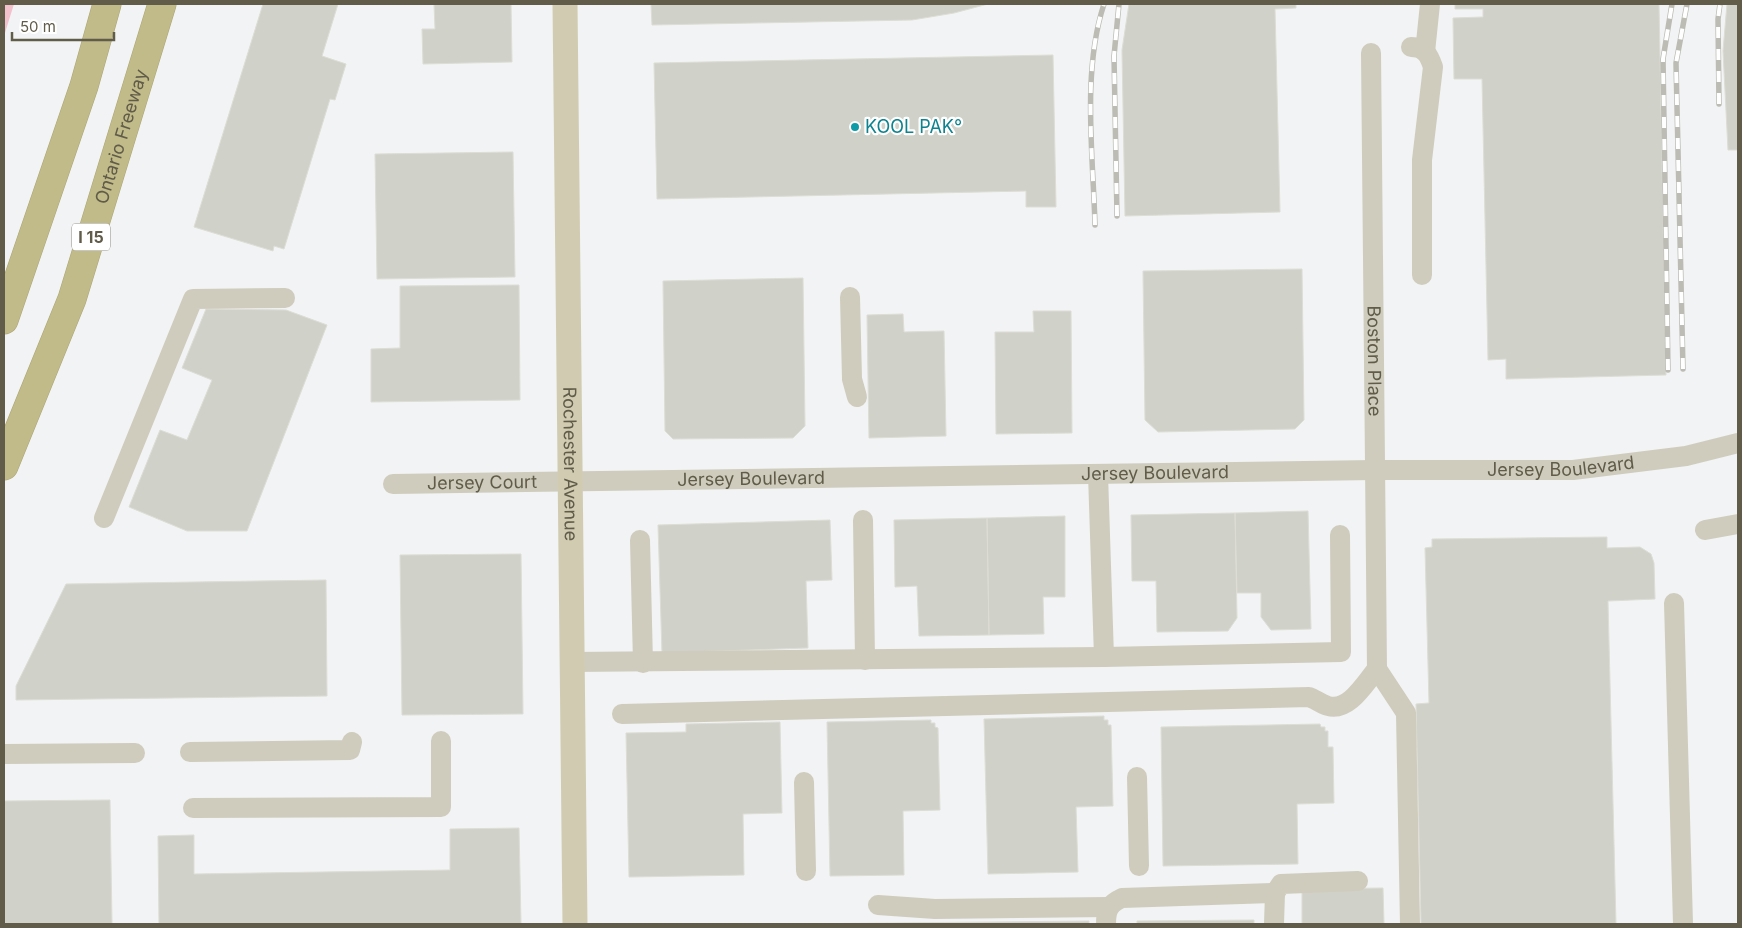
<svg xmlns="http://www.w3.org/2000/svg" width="1742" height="928" viewBox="0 0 1742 928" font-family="Inter,sans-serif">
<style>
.green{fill:#f1c1cd}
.building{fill:#d0d1c9;stroke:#ddddd6}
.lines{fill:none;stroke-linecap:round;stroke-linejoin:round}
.highway-casing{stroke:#ada674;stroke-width:29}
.minor{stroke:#cfccbd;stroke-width:20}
.major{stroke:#d1ccb1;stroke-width:25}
.highway{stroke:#c1ba89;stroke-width:28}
.rail-casing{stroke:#bcbcb4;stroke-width:5.5}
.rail{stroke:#fff;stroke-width:4;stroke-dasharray:11;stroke-linecap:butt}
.culture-dot{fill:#0f9aa8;stroke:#fff;stroke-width:2}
.labels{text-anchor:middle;stroke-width:4.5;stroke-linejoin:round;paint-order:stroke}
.shield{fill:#fff;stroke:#908d80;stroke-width:1}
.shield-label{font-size:16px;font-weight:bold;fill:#605c49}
.culture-label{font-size:18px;fill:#0d838f;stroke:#fff;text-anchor:start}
.street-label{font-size:18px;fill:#605c49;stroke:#fff}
</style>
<rect width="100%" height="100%" fill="#f2f3f4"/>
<!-- green -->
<path class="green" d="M4,4H14L4,36Z"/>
<!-- building -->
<path class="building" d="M263,4H338L322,56L346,64L335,100L330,99L284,249L274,246L273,251L194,227Z
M434,4H511L512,62L423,64L422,29H435Z
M651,4H988L954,13L912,20L652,25Z
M1129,4H1296V8L1275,9L1280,212L1125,216L1122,50Z
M1455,4H1659L1666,375L1506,379V359L1488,360L1482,79H1454L1453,18L1483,17V9H1455Z
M1727,4H1738V150H1728L1723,51Z
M1053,55L1056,207H1026V191L657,199L654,63Z
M513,152L515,277L377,279L375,154Z
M1302,269L1304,420L1295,429L1158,432L1145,420L1143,271Z
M803,278L805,426L793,438L673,439L665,431L663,281Z
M519,285L520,400L371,402V349L400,348V286Z
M206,309L286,310L327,325L247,531H187L129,507L160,430L187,440L212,380L182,368Z
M1033,311H1071L1072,433L996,434L995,332H1034Z
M903,314L904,332L944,331L946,436L869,438L867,315Z
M1308,511L1311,629L1271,630L1261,617V593H1237L1235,513Z
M1235,513L1237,618L1228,631L1157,632L1156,581H1132L1131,515Z
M1065,516V597H1043L1044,634L989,635L987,518Z
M987,518L989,635L919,636L917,586L895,587L894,520Z
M830,520L832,580L806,581L808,648L662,653L658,525Z
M1607,537V548L1640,547L1651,554L1654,563L1655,599L1608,601L1616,924H1421L1416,704L1429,703L1425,548L1432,547V539Z
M521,554L523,714L402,715L400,555Z
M326,580L327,696L16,700V686L66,584Z
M1104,716V720H1108V725H1111L1113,806L1076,807L1078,872L988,874L984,719Z
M931,720V723H935V727L938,728L940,810L903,811L904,875L830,876L827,722Z
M780,722L782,813L743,814L744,875L629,877L626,733L686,732V724Z
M1320,724L1321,727H1325V731H1328V747H1333L1334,803L1297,804L1298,864L1163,866L1161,727Z
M110,800L112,924H4V801Z
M519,828L521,924H159L158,836L194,835V874L450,870V829Z
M1383,888L1384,924H1302V889Z
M1254,920V924H1137V921Z
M1089,921V924H788Z"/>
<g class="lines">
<!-- highway casing -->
<g class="highway-casing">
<g id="highway">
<path d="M4,320L84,86L107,4"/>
<path id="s4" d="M4,466L72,299L162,4"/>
</g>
</g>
<!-- minor -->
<g class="minor">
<path d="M1411,47C1425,47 1429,55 1433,67L1422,160V275"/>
<path d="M1425,52L1430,4"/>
<path id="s1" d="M1371,53L1377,669"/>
<path d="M850,297L852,379L857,397"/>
<path d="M1098,474L1104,657"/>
<path id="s2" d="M393,484L1375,470H1573L1686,456L1738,443"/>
<path d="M104,518L193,299L285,298"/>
<path d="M863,520L865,660"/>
<path d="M1705,530L1738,524"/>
<path d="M640,540L643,663"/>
<path d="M1674,603L1683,924"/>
<path d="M572,662L1104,657L1341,652L1340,535"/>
<path d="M1377,669L1406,713L1410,924"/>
<path d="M622,714L1309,697C1315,699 1321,704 1328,706C1349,712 1365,683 1377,669"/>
<path d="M190,752L350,750L352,742"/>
<path d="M4,754L135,753"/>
<path d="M1137,777L1139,866"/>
<path d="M804,782L806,871"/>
<path d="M193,808L441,807V741"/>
<path d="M878,905L935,909L1109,907"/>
<path d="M1106,924C1106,910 1109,904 1122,898L1275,893"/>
<path d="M1274,924L1275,893L1281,884L1358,881"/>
</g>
<!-- major -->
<path class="major" id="s3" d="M565,4L575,924"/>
<!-- highway -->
<use href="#highway" class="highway"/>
<!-- rail casing -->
<g class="rail-casing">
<path id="rail" d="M1719,104L1718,19L1720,4
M1117,216L1114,56L1119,4
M1095,225C1093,154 1082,71 1104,4
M1683,369L1676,63L1687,4
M1668,370L1663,59L1672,4"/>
</g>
<!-- rail -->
<use href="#rail" class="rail"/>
</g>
<!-- markers -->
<circle class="culture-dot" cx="855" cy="127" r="5"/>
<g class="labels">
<!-- shield labels -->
<rect class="shield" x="72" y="223.5" width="38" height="27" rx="4"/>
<g class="shield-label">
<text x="91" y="243">I 15</text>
</g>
<!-- culture labels -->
<g class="culture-label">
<text x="865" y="133">KOOL PAK°</text>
</g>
<!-- street labels -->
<g class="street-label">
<text dy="6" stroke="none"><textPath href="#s4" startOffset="350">Ontario Freeway</textPath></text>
<text dy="6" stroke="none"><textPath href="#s1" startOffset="308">Boston Place</textPath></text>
<text dy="6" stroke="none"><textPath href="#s3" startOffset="460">Rochester Avenue</textPath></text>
<text dy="6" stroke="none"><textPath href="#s2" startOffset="1168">Jersey Boulevard</textPath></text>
<text dy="6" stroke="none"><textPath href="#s2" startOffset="762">Jersey Boulevard</textPath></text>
<text dy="6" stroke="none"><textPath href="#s2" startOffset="358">Jersey Boulevard</textPath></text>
<text dy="6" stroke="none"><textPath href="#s2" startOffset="89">Jersey Court</textPath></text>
</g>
</g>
<!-- border -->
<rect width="1742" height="928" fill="none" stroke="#605c49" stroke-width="10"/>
<!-- scale -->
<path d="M12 32v8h102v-8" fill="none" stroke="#605c49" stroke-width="2.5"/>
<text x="20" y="32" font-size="15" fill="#605c49" stroke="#ffffff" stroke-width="4" paint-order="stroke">50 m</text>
</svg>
